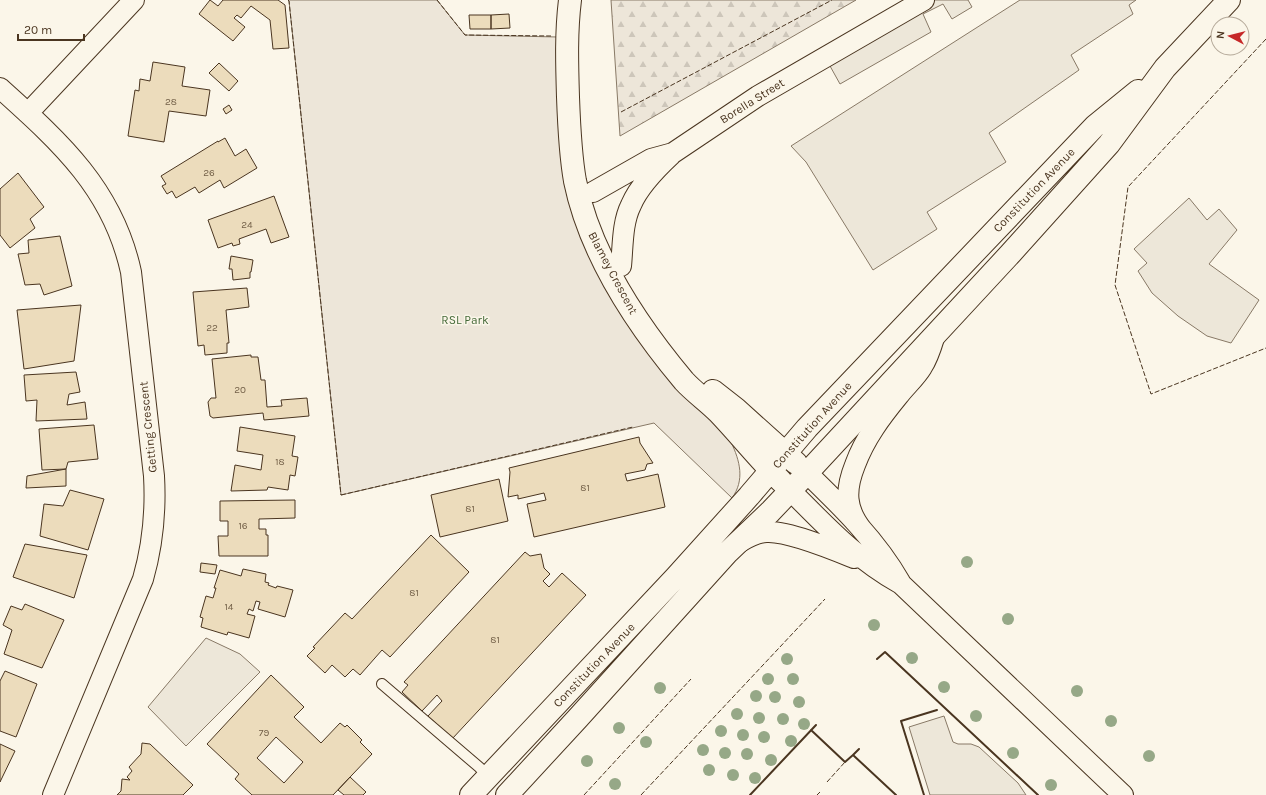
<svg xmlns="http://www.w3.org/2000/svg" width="1266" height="795" viewBox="0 0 1266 795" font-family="Karla,sans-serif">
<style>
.forest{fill:url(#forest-firs);stroke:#887966}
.park{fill:#ede6d9;stroke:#887966}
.parking{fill:#ede7d9;stroke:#887966}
.building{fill:#ecdcbc;stroke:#4a3520;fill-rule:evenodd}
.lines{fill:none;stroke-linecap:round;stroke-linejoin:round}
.service-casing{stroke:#4a3520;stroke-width:12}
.minor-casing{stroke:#4a3520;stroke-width:22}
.tertiary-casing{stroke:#4a3520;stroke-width:24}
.service{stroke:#fbf6e9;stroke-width:10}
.minor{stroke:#fbf6e9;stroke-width:20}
.tertiary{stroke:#fbf6e9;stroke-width:22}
.fence{stroke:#4a3520;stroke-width:1;stroke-dasharray:5 2;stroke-linecap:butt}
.wall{stroke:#4a3520;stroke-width:2}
.tree{fill:#96a887}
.labels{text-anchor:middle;stroke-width:3;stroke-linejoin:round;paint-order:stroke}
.number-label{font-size:10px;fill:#725f47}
.street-label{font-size:12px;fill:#4a3520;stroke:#fbf6e9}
.park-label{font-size:12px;fill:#436837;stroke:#fbf6e9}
</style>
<defs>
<pattern id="forest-firs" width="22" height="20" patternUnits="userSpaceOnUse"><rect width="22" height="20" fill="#ede6d9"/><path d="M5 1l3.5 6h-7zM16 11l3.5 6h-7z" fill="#cdc6ba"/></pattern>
</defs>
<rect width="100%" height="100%" fill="#fbf6e9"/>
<!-- forest -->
<path class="forest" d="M611,0H856L620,136Z"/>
<!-- park -->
<path class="park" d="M288,0H437L465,35L558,37L575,209L731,442C740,461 745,480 732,498L654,423L341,495L289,1Z"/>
<!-- parking -->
<path class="parking" d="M924,0H968L972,7L952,19L943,4L923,14L931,32L840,84L825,57Z
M1020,0H1136L1129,5L1133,14L1071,55L1079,70L989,133L1006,162L927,212L937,229L873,270L806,162L791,146Z
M1189,198L1207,220L1219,209L1237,230L1209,264L1259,300L1231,343L1207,336L1178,316L1152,293L1138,271L1147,263L1134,249Z
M206,638L240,654L260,672L186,746L148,707Z
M944,716L953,742L958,744H971L979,747L1018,783L1026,795H930L909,727Z"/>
<!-- building -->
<path class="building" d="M210,0L218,6L223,0H278L285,5L289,48L273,49L270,20L251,6L241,18L237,15L234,18L245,27L233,41L199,14Z
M509,14L510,28L491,29V15Z
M469,15H491V29H470Z
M153,62L185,67L182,86L210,90L206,116L169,111L164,142L128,136L135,90L139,91L140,79L150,81Z
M219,63L238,81L229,91L209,73Z
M229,105L232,110L226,114L223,109Z
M225,138L235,156L246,149L257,168L224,188L220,180L199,193L195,187L176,198L172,191L167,194L162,186L166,184L161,176L218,141V142Z
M18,173L44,207L30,219L35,228L10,248L0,235V189Z
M274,196L289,237L271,243L266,229L239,239L240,244L233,246L232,243L218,248L208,220Z
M60,236L72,286L44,295L40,284L25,285L18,254L29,253L28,240Z
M231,256L253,260L251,272H250V278L233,280L232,269H229Z
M247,288L249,307L226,310L229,343H227V353L205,355L204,345L198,346L193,292Z
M81,305L74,361L24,369L17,310Z
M251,355V357H258L261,380H265L267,407L282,406L281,400L307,398L309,416L264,420L263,413L213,418L210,416L208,402L211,398H216L212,359Z
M76,372L80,392L69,394L67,405L85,402L87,419L36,421L37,400L26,401L24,375Z
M94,425L98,459L68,462L66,469L42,470L39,429Z
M240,427L295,436L292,456L298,457L295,476L290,475L288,490L268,487L267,490L231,491L235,465L261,470L263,455L237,451Z
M639,437L640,443L653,463L647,464L645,470L625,474L627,481L658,474L665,507L534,537L527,504L546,500L544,493L518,499V495L508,497L510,472L509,468Z
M66,469V486L26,488L27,476Z
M499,479L508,521L440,537L431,495Z
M70,490L104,499L88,550L40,536L44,504L63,506Z
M295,500V518L259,519V529H266V535H268V556H219L218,536H228V521H220V501Z
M431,535L469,572L390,657L382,650L360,675L353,669L345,677L332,665L325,673L307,656L315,648L313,647L345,613L352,619Z
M25,544L87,555L74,598L13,577Z
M525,552L530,556L541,554L544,568L550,574L543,581L549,587L562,573L586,595L452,739L428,716L442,701L437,695L422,711L402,692L408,685L404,682Z
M201,563L217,565L215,574L200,572Z
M243,569L266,574L265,582L269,583L268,585L276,588L277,586L293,590L285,617L258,609L260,602L256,601L253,611L249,609L247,614L255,616L249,638L228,632L227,635L201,627L203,618L200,617L206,596L213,598L216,588H214L220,570L241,576Z
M25,604L64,620L42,668L4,654L12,630L3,625L11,606L22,610Z
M5,671L37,684L16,737L0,731V681Z
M271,675L304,707L294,717L321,743L340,723L345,727L347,725L362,740L360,742L372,754L333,795H252L235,779L239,774L207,744ZM276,737L303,762L284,783L257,758Z
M142,743L150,744L193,785L183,795H117L121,791L122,779L130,780L127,777L132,771L129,767L141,754Z
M0,744L15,751L0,782Z
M350,777L366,792L363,795H344L338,790Z"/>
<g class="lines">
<!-- service casing -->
<g class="service-casing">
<path id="service" d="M382,684L479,767L489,777"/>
</g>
<!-- minor casing -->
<g class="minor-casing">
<path id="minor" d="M0,88C60,142 113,189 131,272L154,476C156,511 153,544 143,579L53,795
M28,113L134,0
M593,192L651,159L673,153L758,96L924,0
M621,266C623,246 622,223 631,205C639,186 656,169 671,155
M807,473C841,506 877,541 900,582
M790,490C827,527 855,558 901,584L1123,795
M863,531C845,509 845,490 855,465C865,438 881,417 899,395C906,386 916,377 922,367C928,358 931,348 934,338
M740,542C748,537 757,532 767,532C789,531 832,549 854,558"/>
</g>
<!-- tertiary casing -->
<g class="tertiary-casing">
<path id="tertiary" d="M570,0C566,32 567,64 568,97C569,125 570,153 575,181C590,254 637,325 684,381C694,392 707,401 718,412C739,434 759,459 781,481
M713,391L736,409L796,463
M471,795L676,577L749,496L807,428L1095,126L1138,91
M507,795L578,718L728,552L770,512L807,473L1011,253L1109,144L1165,68L1229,0"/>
</g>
<!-- service -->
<use href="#service" class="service"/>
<!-- minor -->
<use href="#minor" class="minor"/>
<!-- tertiary -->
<use href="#tertiary" class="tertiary"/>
<!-- fence -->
<path class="fence" d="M288,0L289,1L341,495
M437,0L465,35L551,36
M1266,39L1128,187L1115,285L1151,394L1266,348
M621,112L832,0
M341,495L633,427
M827,782L845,762
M584,795L691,679
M641,795L825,599
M817,795L820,792"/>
<!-- wall -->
<path class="wall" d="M877,659L885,652L1038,795
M811,730L845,762L853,755L896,795
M853,755L859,749
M750,795L816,725
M924,795L901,721L937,710"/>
</g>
<!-- trees -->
<g class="tree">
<circle cx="967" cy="562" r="6"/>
<circle cx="1008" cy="619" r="6"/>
<circle cx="874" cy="625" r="6"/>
<circle cx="912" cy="658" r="6"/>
<circle cx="787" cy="659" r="6"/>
<circle cx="768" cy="679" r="6"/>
<circle cx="793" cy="679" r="6"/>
<circle cx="944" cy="687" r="6"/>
<circle cx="660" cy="688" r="6"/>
<circle cx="1077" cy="691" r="6"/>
<circle cx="756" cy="696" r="6"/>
<circle cx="775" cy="697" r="6"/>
<circle cx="799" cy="702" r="6"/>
<circle cx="737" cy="714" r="6"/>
<circle cx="976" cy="716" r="6"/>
<circle cx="759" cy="718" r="6"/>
<circle cx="783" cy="719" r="6"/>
<circle cx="1111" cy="721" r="6"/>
<circle cx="804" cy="724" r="6"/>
<circle cx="619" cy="728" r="6"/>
<circle cx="721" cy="731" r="6"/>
<circle cx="743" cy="735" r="6"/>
<circle cx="764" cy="737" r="6"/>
<circle cx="791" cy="741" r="6"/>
<circle cx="646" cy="742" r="6"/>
<circle cx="703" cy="750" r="6"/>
<circle cx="725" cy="753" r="6"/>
<circle cx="1013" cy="753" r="6"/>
<circle cx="747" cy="754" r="6"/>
<circle cx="1149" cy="756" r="6"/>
<circle cx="771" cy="760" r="6"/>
<circle cx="587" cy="761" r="6"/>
<circle cx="709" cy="770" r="6"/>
<circle cx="733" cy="775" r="6"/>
<circle cx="755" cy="778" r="6"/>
<circle cx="615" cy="784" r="6"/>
<circle cx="1051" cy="785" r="6"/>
</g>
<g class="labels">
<!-- number labels -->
<g class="number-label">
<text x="171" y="105">28</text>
<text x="209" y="176">26</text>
<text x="247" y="228">24</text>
<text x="212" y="331">22</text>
<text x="240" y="393">20</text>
<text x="280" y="465">18</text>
<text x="585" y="491">81</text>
<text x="470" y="512">81</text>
<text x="243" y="529">16</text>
<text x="414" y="596">81</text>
<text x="229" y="610">14</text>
<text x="495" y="643">81</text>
<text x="264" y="736">79</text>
</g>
<!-- street labels -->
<g class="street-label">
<text transform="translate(752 101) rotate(-32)" y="4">Borella Street</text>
<text transform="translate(1034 190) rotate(-46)" y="4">Constitution Avenue</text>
<text transform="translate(613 273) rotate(62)" y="4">Blamey Crescent</text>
<text transform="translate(812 425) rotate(-48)" y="4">Constitution Avenue</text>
<text transform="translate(148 427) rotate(-96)" y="4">Getting Crescent</text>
<text transform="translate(594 665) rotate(-46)" y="4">Constitution Avenue</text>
</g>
<!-- park labels -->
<g class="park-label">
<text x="465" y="324">RSL Park</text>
</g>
</g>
<!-- north arrow -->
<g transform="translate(1230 36) rotate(277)"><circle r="19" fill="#fbf6e9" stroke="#b4a999"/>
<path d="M0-3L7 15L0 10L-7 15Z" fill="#c62828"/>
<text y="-6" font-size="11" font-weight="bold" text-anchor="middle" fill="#4a3520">N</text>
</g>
<!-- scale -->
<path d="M18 34v6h66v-6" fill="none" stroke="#4a3520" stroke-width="2"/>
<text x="24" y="34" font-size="12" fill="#4a3520" stroke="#fbf6e9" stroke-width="3" paint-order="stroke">20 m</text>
</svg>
